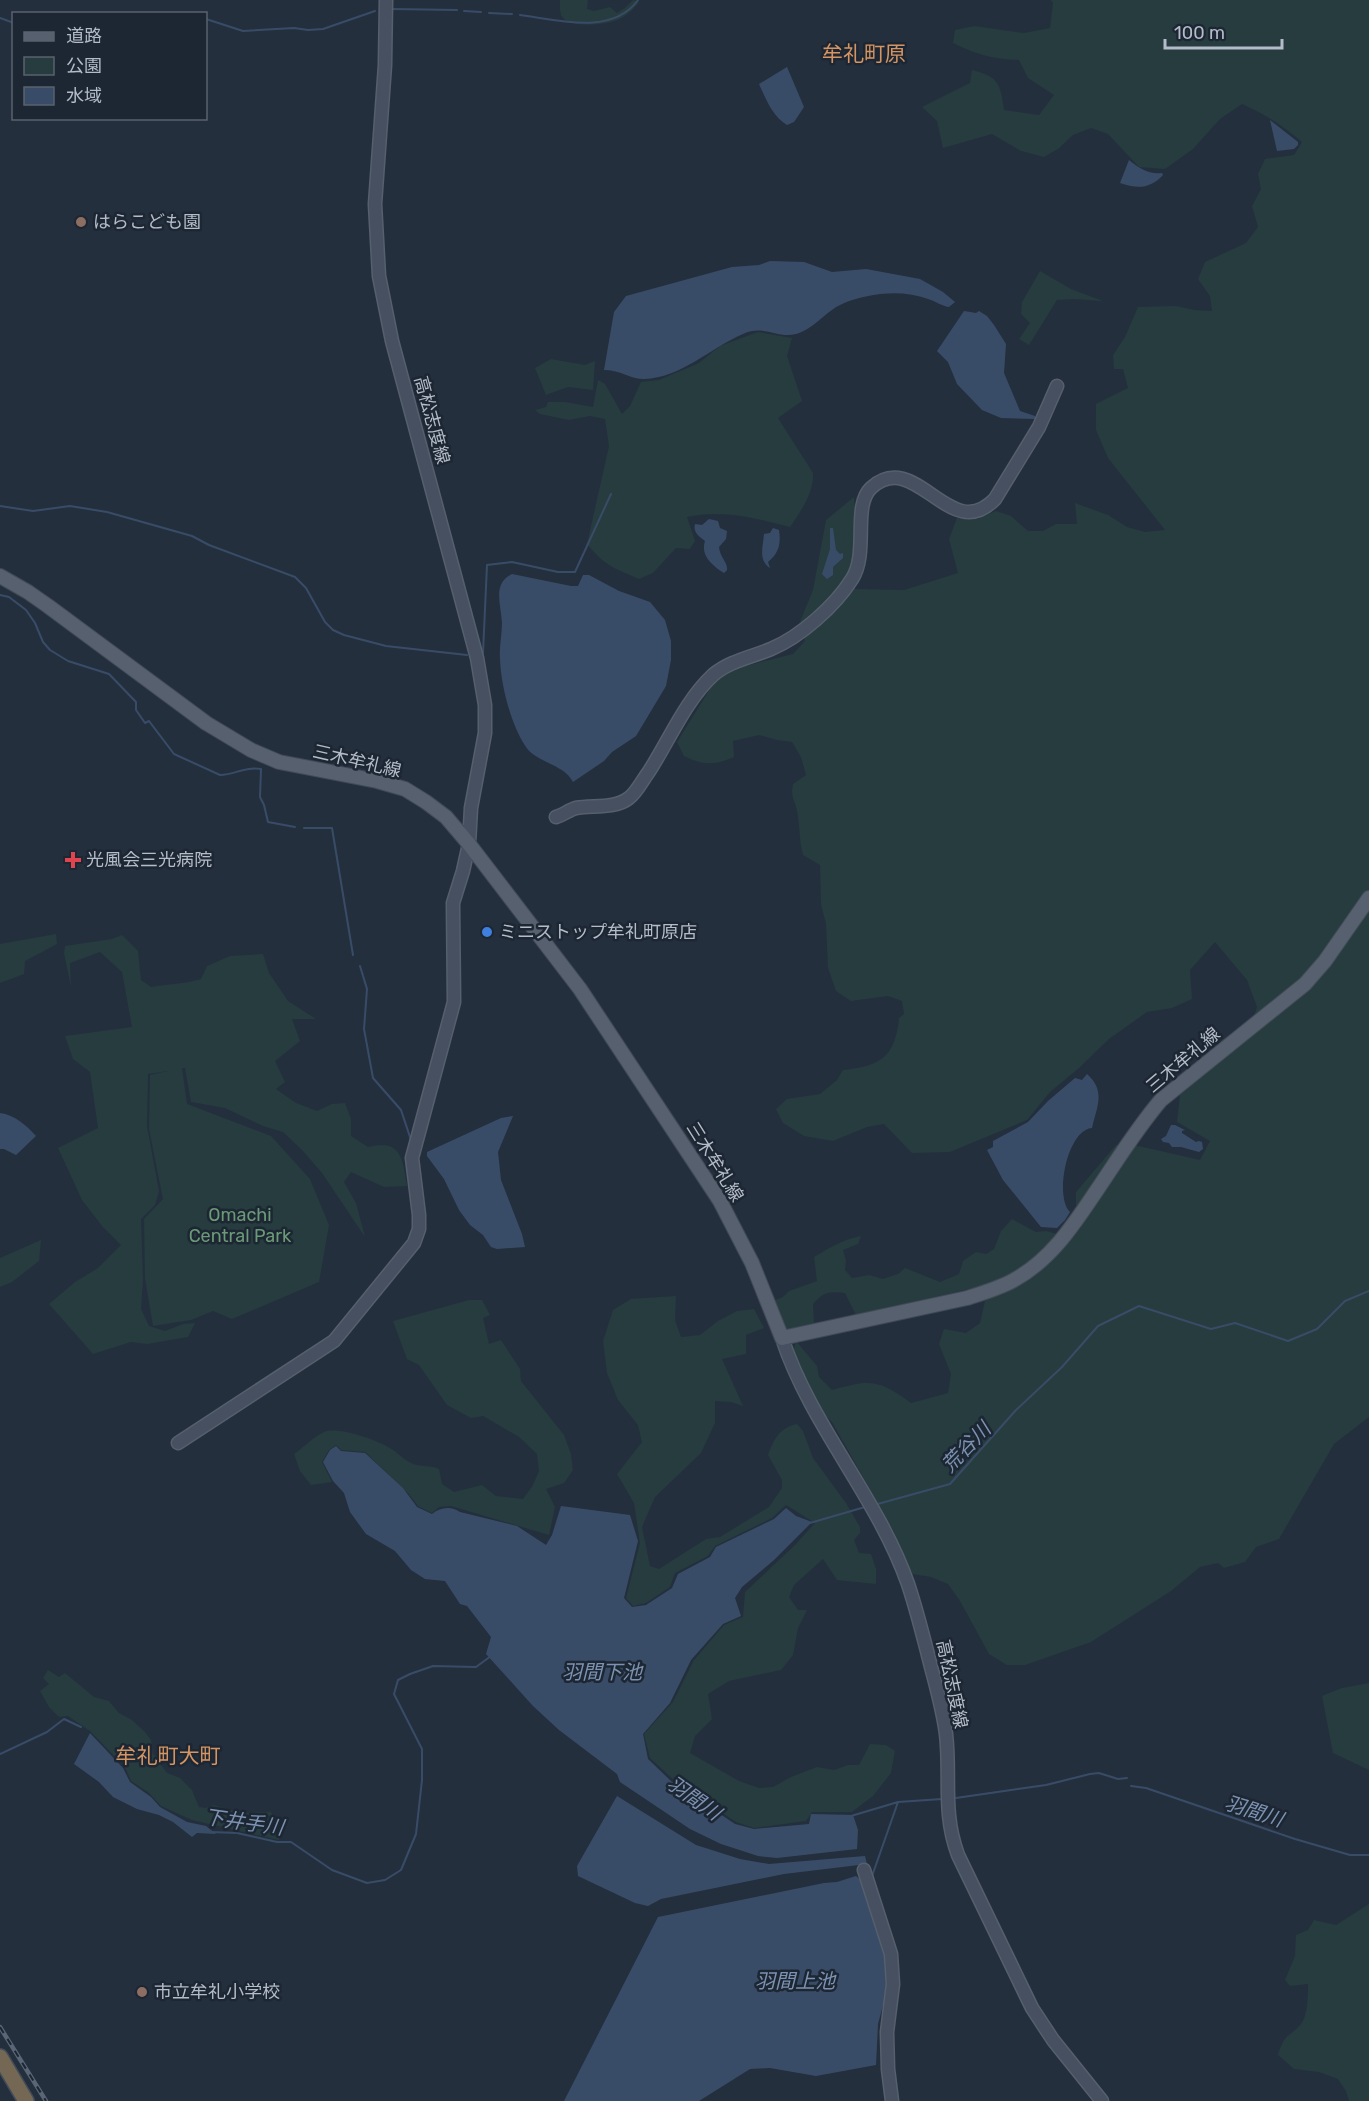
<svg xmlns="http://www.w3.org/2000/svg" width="1369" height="2101" viewBox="0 0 1369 2101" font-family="Rubik,'Noto Sans JP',sans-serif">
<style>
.green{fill:#263c3f}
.water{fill:#394c67}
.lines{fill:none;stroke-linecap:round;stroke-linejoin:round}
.stream{stroke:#394c67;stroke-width:2}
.secondary-casing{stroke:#565f6c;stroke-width:15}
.primary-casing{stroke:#414a57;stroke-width:16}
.highway-casing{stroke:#434c59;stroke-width:18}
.secondary{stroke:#465061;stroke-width:12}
.primary{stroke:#56606e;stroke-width:14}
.highway{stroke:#746855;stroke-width:15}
.rail-casing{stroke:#5a6575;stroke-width:4.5}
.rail{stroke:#1d2633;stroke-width:2;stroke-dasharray:7;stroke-linecap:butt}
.education-dot{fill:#8d6e63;stroke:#1d2633;stroke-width:2}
.health-dot{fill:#e0444e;stroke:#1d2633;stroke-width:2}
.shop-dot{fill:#3f7fe0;stroke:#1d2633;stroke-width:2}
.labels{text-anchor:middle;stroke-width:5;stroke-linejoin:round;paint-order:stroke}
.poi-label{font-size:18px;fill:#b4bcc9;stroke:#1d2633;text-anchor:start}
.street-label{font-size:18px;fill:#b4bcc9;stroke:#1d2633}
.park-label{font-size:18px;fill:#6b9a76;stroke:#1d2633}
.water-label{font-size:20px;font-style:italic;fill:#7c92b1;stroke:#1d2633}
.quarter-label{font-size:21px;fill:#d59563;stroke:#1d2633}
</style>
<rect width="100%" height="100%" fill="#242f3e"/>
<!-- green -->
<path class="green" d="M560,0H588L587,9L594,11L610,7L617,13L625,8L633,0L639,2C633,10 626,16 617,20C606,25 572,28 563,18C559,13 560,6 560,0Z
M1051,0H1369V1417L1334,1444L1279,1539L1256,1547L1245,1562L1224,1568L1218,1563L1200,1567L1171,1591L1091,1642L1025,1665H1007L989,1654L960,1601L948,1584L931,1577L912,1574L893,1530L832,1422L822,1412L792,1356L796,1341L817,1366L819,1377L832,1390C870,1379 879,1379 911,1403L948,1393L951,1374L939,1344L944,1329L966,1333L980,1323L985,1301L1021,1283L1053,1260L1081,1227L1076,1211V1192L1116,1145H1134L1200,1160L1210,1141L1177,1122L1180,1095L1247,1038L1257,1007L1247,980L1215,942L1190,970L1192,999L1172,1008L1147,1012L1109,1039L1079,1068L1050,1092L1027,1120L950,1152L912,1153L884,1124L867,1127L833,1141L804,1136L783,1123L776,1109L787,1099L820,1094L837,1080L843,1070C881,1066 895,1057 899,1018L904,1014L902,1001L888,996L851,1001L836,991L828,968L826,924L821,904L820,865L803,855C799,840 800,826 797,811C795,799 790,798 793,784L806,775L801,757L792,742L777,740L759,735L733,741L734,757C714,766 703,765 684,756L677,742L713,684L730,670L793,654L805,641L799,624L813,590L826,520L854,497L856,522L855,589L904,590L958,573L949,539L957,518L977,519L996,511L1011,516L1028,531H1043L1056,524H1077L1075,503L1108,515L1127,527L1145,532L1165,530L1108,458L1096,430V404L1128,388L1123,369H1114L1113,355L1125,337L1138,307L1176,306L1194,310L1212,311L1210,296L1198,279L1205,262L1246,243L1258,227L1252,206L1261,189L1258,174L1265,159L1294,155L1302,142C1283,126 1265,114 1242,104L1220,119L1193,149L1165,169L1139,167L1108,134L1091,128L1073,135L1058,149L1044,157L1021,151L992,134L943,148L937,121L922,107L970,83L972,70C998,76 1001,84 1004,110L1039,115L1054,95L1028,78L1019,60C993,59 977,55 953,43L955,30L974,26L1024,33L1050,28L1053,3Z
M1040,271L1071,289L1103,301L1074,299L1057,300L1029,345L1019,339L1030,323L1021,314L1022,302Z
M758,332L792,338L787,356L802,401L778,418L813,473C814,493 801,511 790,527C756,518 721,509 687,517L695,541L690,549L676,548L653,573L639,579C614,568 605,566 587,544L609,446L605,419L590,416L569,420L540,414L535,410L546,407L548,402H565L593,407L598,380L605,384L622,414L630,406L641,382L659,380L699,363L720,346Z
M551,359L585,365L595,361L593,390L568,387L546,395L535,368Z
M56,934L57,944L25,961L24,974L0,983V944Z
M122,935L138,951L141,980L151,987C168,984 184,984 201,979L207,966L230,956L263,954L269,973L288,1001L316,1019H292L300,1041L275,1061L285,1082L276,1089L296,1103L317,1111L332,1104L345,1103L351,1119V1136L368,1147C401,1138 403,1159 407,1186L384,1187L351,1172L344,1182L356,1203L365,1237L322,1173L303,1151L283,1132L263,1126L225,1108L191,1102L185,1068H182L187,1104L271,1136L310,1179L329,1225L319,1282L232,1319L213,1311L191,1320L153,1326L145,1278L144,1219L163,1199L149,1129L150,1075L168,1071L148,1074L147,1126L159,1191L155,1205L141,1219L143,1280L141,1309L149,1326L165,1331L183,1324L195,1323L188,1337L147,1344L131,1342L93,1354L49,1304L75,1282L98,1268L121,1245L102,1226L82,1200L58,1148L98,1128L90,1072L73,1059L65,1036L132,1027L122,972L100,952L70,963L71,987L64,953L65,946L112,939Z
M1012,1219L1036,1232L1046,1231L1057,1234L1042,1252L1019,1269L995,1283L856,1315L845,1293C830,1291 823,1292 813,1304L814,1323L785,1330L775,1308V1300L783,1297L789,1291L817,1281L814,1257C829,1248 844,1239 861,1236L858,1244L843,1250L846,1261L845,1270L852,1278L869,1275L883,1279L898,1274L905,1268L940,1282L959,1274L963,1261L976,1252L986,1254L994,1249L1001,1231Z
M41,1240L39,1261L12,1282L0,1287V1258Z
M676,1296L675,1320L681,1337L700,1335L718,1321L737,1311L754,1309L764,1328L746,1335V1354L722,1359L743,1406L731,1402L715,1401V1423L701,1453L655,1497L642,1527L650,1566L659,1569L706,1539L720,1537L769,1507L782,1488V1480L768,1455C774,1439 779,1428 797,1424L803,1431L813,1458L846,1503L860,1527V1533L854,1540L859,1553L871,1554L876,1569V1584L837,1580L823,1559L794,1585L789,1597L798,1610H807L798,1628L793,1655L781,1670L729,1681L708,1694L712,1719L695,1736L690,1753L739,1781L759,1788L773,1787L791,1777L817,1767L834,1770L848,1765H859L870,1744L886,1745L895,1751L891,1773L873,1796L852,1812H812L806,1821L754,1828L736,1822L674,1780L650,1758L644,1734L673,1702L694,1660L724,1625L743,1617L745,1592L795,1545L815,1523L786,1505L772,1518L715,1546L708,1556L675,1573L670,1587L646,1603L633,1606L626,1598L640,1543L634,1503L617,1474L642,1442L638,1425L618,1400L607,1373L603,1341L613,1310L631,1299Z
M469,1300H482L490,1315L483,1318L489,1344L501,1340L520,1369L521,1381L564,1435L571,1454L573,1470L564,1483L546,1489L555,1507L549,1535L451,1506L439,1507L432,1513L418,1506L408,1493L365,1452L341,1450L336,1445L329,1450L322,1462L332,1482L311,1485L300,1471L294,1454C303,1448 313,1437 324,1432C338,1426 377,1440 390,1448C397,1452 402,1458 409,1462C419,1468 429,1464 439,1469L442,1484L454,1492L482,1485L496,1496L523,1499L533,1485L539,1471L537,1454L519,1437L483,1416L471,1418L447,1405L419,1365L407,1359L393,1321Z
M48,1670L59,1677L65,1673L94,1697L109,1701L119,1713L132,1720L145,1732L151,1740L153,1754L167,1773L180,1778L192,1790L199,1807L206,1808L213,1805L242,1813L271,1812L279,1829V1840L192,1820L161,1806L148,1792L131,1781L125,1767L90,1731L68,1716L59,1717L49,1707L40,1691L49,1684L43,1678Z
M1369,1683V1770L1333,1753L1322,1696L1342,1688Z
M1369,1904V2101H1349L1346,2091L1338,2079L1319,2072L1294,2069L1278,2055C1285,2032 1288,2039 1301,2024C1308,2015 1308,1995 1308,1984L1290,1986L1285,1980L1295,1956L1296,1935L1308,1930L1314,1920L1336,1925Z"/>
<!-- water -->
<path class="water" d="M787,67L804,107L794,122L787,125C772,116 766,99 759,84Z
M1270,120L1298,142V145L1294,149L1277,151Z
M1129,160C1138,168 1150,175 1162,173L1163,175C1150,189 1137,189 1120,183Z
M770,261L804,262L832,272L866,269L920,279L943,292L955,302L949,307C941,306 936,301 928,299C902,289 867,293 842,304C826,311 814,329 796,334C777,339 764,324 743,334C710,348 681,378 644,379C630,379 618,369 604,370L614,312L626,296L732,267L759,265Z
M964,311L976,313L979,311L987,316L994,325L1006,344L1004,373L1020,411L1035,416V419L1001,418L982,410L957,384L948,362L937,351Z
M709,519L718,521L720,528L727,531L726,539L719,547C720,558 728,562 727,570L724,573C713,566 700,556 705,541C698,536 693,532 695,524L702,525Z
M773,528L779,530C781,544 779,553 768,562L770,568C758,560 763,547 764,534L770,533Z
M830,528H833L836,550L840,554L843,553V558L833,567V575L827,579L822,574L830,549Z
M512,574L571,586H578L583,575H589L619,591L650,602L665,620L671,641V660L666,686L636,736L612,752L604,761L573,782C564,764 537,763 526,747C511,725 501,686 500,659C499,647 502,635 502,623C501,604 492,584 512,574Z
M1087,1074C1106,1091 1097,1106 1092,1128C1067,1130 1054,1197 1070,1212L1065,1220L1057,1228L1041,1227L1003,1180L987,1150L993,1147V1141L1028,1122L1048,1101L1075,1078L1082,1080Z
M0,1113C15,1115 26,1125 36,1136L16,1155L4,1149H0Z
M513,1116L498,1152L501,1180L522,1234L525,1247L497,1249L491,1247L483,1235L470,1225L459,1210L444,1179L427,1156V1152L501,1118Z
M1171,1125H1175L1185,1130L1182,1131V1133L1196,1142L1199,1141L1202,1142L1203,1149L1199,1152L1181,1147H1172L1169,1143L1163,1142L1161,1139L1166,1136Z
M336,1446L341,1451L365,1453L403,1488L417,1507L432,1514C441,1507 451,1506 460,1512L517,1526L546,1545L552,1535L561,1506L630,1515L638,1541L624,1598L632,1607L646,1605L672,1588L678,1574L710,1557L716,1547L774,1519L786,1508L796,1516L812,1522L774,1560L742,1587L735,1598L741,1616L723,1624L691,1660L670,1703L643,1734L648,1759L672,1782L735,1824L754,1829L809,1824L811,1814L853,1815L858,1830L857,1849L777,1858L758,1856L721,1844L690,1829L620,1782L617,1774L559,1730L533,1706L486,1654L491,1637L467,1606L460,1604L445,1581L425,1579L411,1570L395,1551L366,1534L350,1512L344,1493L333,1481L323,1462L330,1450Z
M90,1733L123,1768L130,1782L151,1797L160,1807L187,1822L206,1826L216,1834L197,1833L192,1837L173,1822L159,1815L137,1809L113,1797L99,1782L74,1764Z
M617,1796L696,1845L740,1859L769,1864L865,1856L867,1864L784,1874L661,1899L648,1906L635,1903L578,1876L577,1866Z
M856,1876L863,1882L889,1958L886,1994L878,2024L876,2065L816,2076L770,2068L750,2069L699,2101H564L658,1917L824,1883L837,1882Z"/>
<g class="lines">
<!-- stream -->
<path class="stream" d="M392,9L457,10
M464,11L481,12
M489,13L512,14
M520,15C558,20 612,36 638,0
M0,18L14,23
M206,19L243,31L294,28L308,30L323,29L375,11
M0,506L33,511L70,506L107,512L192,536L209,545L295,577L306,588L325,622L333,630L344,635L386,646L467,655
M0,595L9,597L26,610L35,623L43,642L50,650L68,661L109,674L136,702V710L145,723L149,721L174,754L220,775C235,775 245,766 261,769L260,797L264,805L268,822L295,827
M483,653L487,565L512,562L558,572H575L611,494
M304,828H332L353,955
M360,966L367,989L364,1029L373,1078L401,1110L411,1140
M874,1505L950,1484L1016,1410L1062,1367L1098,1326L1139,1306L1211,1329L1235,1323L1288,1341L1317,1329L1345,1301L1369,1291
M810,1523L865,1507
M0,1754L47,1732L64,1719L81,1727
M1131,1786L1146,1788L1295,1839L1350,1855H1369
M956,1798L1046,1785L1090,1774L1099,1773L1118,1779L1127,1778
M851,1816L898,1802L942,1799
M211,1832L237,1833L277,1842H291L332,1870L367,1883L385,1880L401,1870L416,1834L422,1780V1749L394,1694L398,1680L410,1674L433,1666L476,1667L491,1656
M871,1879L898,1802"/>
<!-- secondary casing -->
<g class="secondary-casing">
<path id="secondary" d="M556,817C563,815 569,810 576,808C593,805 615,809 629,798C637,792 642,781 648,773C669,741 685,701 713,675C729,661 752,657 771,649C800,637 835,606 852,579C869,553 852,506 871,488C916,447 950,546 995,499L1039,427L1057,386
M782,1338C811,1426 877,1496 908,1584C917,1611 924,1639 931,1667C937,1689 943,1711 946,1734C951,1777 942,1812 958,1855L1032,2008L1053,2040L1102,2101
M178,1443L334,1341L414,1243L419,1229V1215L412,1158L454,1002L453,903L463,871L469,844L471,808L485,733V705L477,658L392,341L379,276L375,204L385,65L386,0
M864,1870L891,1954L893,1984L887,2032L888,2069L892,2101"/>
</g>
<!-- primary casing -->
<g class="primary-casing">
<path id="primary" d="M0,576L28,592L48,606L206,723L251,750L279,762L377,781L405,789L426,802L446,817L469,844L580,989L720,1201L752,1263L782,1338L967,1298C983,1293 1000,1288 1014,1280C1052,1259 1074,1224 1097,1190C1118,1159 1137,1128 1161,1100L1305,984L1325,961L1369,898"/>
</g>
<!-- highway casing -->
<g class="highway-casing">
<path id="highway" d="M0,2057L26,2101"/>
</g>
<!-- secondary -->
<use href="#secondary" class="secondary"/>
<!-- primary -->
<use href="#primary" class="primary"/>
<!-- highway -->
<use href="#highway" class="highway"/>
<!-- rail casing -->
<g class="rail-casing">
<path id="rail" d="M0,2027L46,2101"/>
</g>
<!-- rail -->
<use href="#rail" class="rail"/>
</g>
<!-- markers -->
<g class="education-dot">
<circle cx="81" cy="222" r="6"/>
<circle cx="142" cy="1992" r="6"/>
</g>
<path class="health-dot" d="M70 851h6v6h6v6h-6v6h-6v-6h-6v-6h6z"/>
<circle class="shop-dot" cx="487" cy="932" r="6"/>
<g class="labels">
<!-- poi labels -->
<g class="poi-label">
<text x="93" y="228">はらこども園</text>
<text x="86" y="866">光風会三光病院</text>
<text x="499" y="938">ミニストップ牟礼町原店</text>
<text x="154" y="1998">市立牟礼小学校</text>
</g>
<!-- street labels -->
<g class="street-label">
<text transform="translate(432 420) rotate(75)" y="6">高松志度線</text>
<text transform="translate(357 761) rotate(13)" y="6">三木牟礼線</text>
<text transform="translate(1183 1060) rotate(-40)" y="6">三木牟礼線</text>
<text transform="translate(715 1162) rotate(58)" y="6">三木牟礼線</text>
<text transform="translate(952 1684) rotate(78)" y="6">高松志度線</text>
</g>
<!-- park labels -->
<g class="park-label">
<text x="240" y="1221">Omachi<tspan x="240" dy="21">Central Park</tspan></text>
</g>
<!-- water labels -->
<g class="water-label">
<text transform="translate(966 1447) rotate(-46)" y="7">荒谷川</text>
<text x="602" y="1679">羽間下池</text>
<text transform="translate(694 1798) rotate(35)" y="7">羽間川</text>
<text transform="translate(1254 1811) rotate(18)" y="7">羽間川</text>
<text transform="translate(244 1822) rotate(8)" y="7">下井手川</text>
<text x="795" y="1988">羽間上池</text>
</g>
<!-- quarter labels -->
<g class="quarter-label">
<text x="864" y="61">牟礼町原</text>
<text x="168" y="1763">牟礼町大町</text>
</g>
</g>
<!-- legend -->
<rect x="12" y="12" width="195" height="108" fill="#1d2633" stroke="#59626f" stroke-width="1.5"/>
<rect x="24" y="32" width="30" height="9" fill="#56606e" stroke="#59626f" stroke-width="1.5"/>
<text x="66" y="42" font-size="18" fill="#b4bcc9">道路</text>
<rect x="24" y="57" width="30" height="18" fill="#263c3f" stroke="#59626f" stroke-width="1.5"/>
<text x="66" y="72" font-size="18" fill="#b4bcc9">公園</text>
<rect x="24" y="87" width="30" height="18" fill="#394c67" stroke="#59626f" stroke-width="1.5"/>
<text x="66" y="102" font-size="18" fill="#b4bcc9">水域</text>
<!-- scale -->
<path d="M1165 39v9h117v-9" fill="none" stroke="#b4bcc9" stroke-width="3"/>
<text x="1174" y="39" font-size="18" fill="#b4bcc9" stroke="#1d2633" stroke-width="4.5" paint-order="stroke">100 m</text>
</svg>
